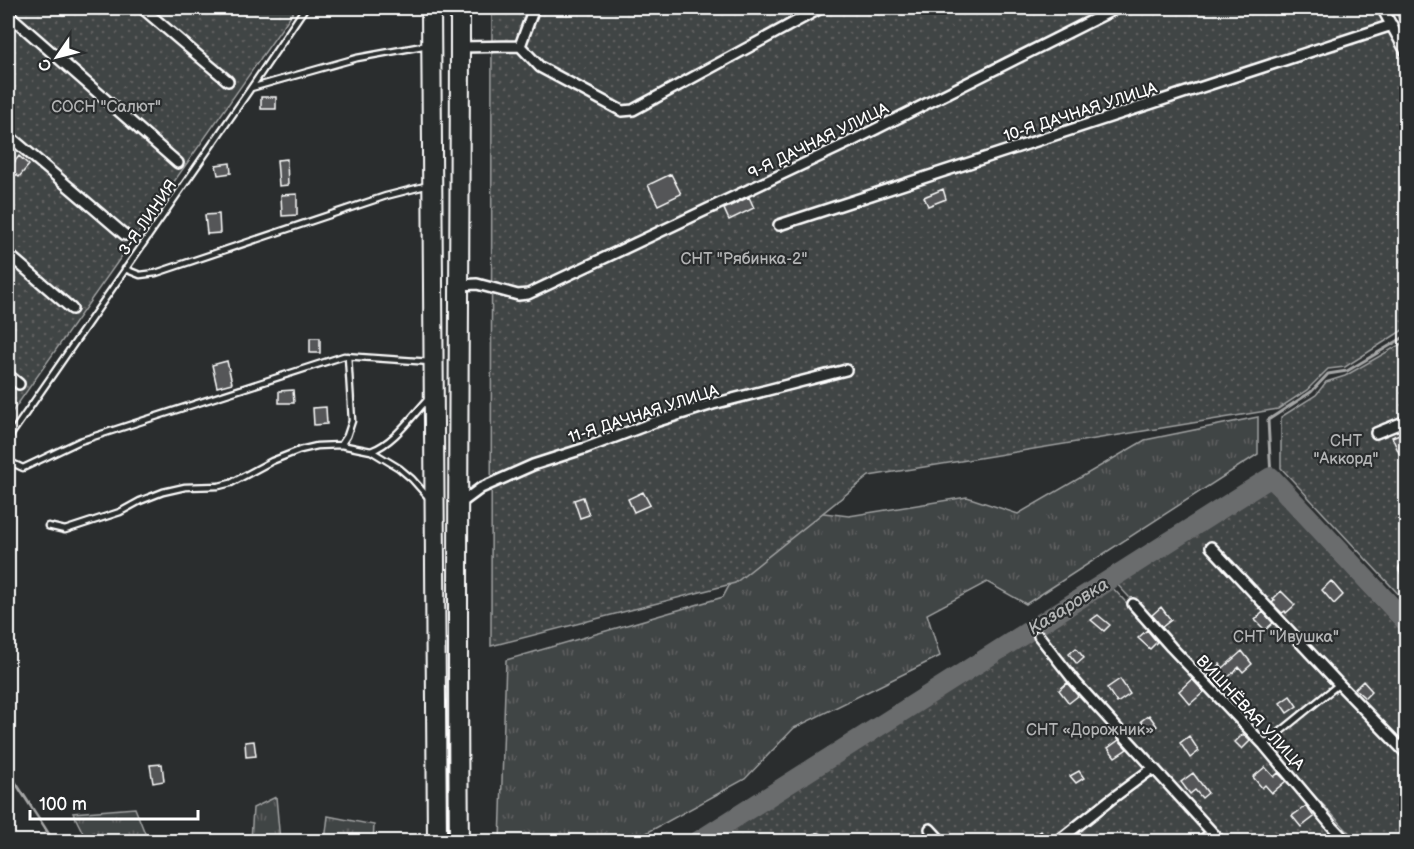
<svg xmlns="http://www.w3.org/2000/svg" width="1414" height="849" viewBox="0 0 1414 849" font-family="'Balsamiq Sans',sans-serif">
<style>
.grass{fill:url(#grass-tufts);stroke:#a0a2a2;stroke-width:1.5}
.garden{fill:url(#garden-dots);stroke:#a0a2a2;stroke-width:1.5}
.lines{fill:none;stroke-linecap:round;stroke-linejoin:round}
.stream{stroke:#a6a7a7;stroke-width:3}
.river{stroke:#6a6c6d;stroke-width:20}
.building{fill:#555758;stroke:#fff;stroke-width:1.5}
.lane-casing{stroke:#fff;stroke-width:9}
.street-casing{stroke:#fff;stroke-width:14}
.highway-casing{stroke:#fff;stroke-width:22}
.lane{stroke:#2a2d2e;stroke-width:4.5}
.street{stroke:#2a2d2e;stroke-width:9}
.highway{stroke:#2a2d2e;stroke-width:18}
.labels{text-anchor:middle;stroke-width:4.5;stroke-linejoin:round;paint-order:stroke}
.park-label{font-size:16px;fill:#b3b4b5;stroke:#2a2d2e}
.street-label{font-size:16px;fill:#fff;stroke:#2a2d2e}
.water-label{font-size:18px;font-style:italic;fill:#b4b6b6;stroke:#2a2d2e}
</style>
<defs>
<pattern id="grass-tufts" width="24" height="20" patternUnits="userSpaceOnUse" patternTransform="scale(1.5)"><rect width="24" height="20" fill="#414445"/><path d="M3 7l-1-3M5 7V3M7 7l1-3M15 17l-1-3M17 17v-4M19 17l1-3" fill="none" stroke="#5e6061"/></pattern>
<pattern id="garden-dots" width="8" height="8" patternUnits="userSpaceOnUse" patternTransform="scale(1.5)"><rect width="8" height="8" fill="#414445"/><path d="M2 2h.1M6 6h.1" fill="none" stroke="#5e6061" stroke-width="1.8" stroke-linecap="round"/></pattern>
</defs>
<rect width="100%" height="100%" fill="#2a2d2e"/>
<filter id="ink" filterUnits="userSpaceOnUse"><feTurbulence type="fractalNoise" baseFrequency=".0167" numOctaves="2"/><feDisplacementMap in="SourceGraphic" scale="12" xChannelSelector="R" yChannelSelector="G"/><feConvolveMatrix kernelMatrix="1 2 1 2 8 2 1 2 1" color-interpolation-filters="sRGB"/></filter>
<g filter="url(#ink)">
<!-- grass -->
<path class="grass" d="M1258,417V454L1026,604L987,582L927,614L940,656L794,728L745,779L632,841L500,842L506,660L723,597L746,554L807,511L849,516L967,497L1018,514L1145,440Z
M276,797L280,841H251L253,808Z
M135,808L148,841H87L73,813Z
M328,816L374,825L373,841H325Z"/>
<!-- garden -->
<path class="garden" d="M8,8H296L8,418Z
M492,8H1383L1406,46V328L1345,367L1328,369L1307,390L1278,409L869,476L735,583L491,646Z
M1406,341V602L1281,468V417L1316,395L1326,382L1345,376Z
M1267,485L1406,635V841H1357L1114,581Z
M1109,584L1255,741L1341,841L705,842Z"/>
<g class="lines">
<!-- stream -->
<path class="stream" d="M1394,8L1406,31
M1271,477L1268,420L1311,392L1328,374L1347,371L1406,336
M8,771L54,842"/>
<!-- river -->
<path class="river" d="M697,842L1271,477L1406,622"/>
</g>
<!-- building -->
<path class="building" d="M261,97H276V109H261Z
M19,156L29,165L19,177L9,169Z
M287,159L288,185L279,186L277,160Z
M230,163L231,173L218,175L216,165Z
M671,174L681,194L658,205L648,185Z
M943,189L946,199L928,206L924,197Z
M297,194V215L282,216L281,195Z
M749,197L754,208L729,220L724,209Z
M219,214L220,233L207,234L205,215Z
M310,338H320V353H310Z
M227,361L232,383L217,387L212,365Z
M293,390L294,403H279V391Z
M326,407L327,424L314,425L313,408Z
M1407,431V450L1399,453L1392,437Z
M643,492L650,505L634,512L628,499Z
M583,497L589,515L580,518L574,500Z
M1331,581L1343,595L1334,604L1322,590Z
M1281,591L1295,605L1286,613L1285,611L1282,613L1272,603L1275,600L1273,599Z
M1161,607L1171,620L1162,627L1152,615Z
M1263,612L1273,623L1265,630L1255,620Z
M1098,615L1110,625L1104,631L1091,620Z
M1147,630L1157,642L1150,649L1138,638Z
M1076,648L1084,658L1077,664L1069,654Z
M1242,651L1252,664L1243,672L1239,667L1219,686L1208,676L1220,664L1223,668Z
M1120,679L1130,694L1117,703L1107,688Z
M1192,679L1204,692L1190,704L1179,691Z
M1363,681L1372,691L1365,698L1355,689Z
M1067,683L1078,696L1069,703L1059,690Z
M1290,696L1297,706L1287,713L1280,703Z
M1149,715L1157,726L1149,732L1141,721Z
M1243,734L1250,741L1242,749L1235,742Z
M1189,736L1199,751L1190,758L1180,743Z
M1119,740L1127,749L1115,757L1108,748Z
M254,741L256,756L246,757L245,742Z
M162,764L164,781L153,783L150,765Z
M1265,767L1274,777L1278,773L1286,781L1272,793L1265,785L1262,788L1253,777Z
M1079,771L1084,778L1076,783L1070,776Z
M1193,773L1208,793L1202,798L1195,790L1190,794L1181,782Z
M1306,806L1314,817L1301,827L1292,816Z
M1041,831L1048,842H1025Z"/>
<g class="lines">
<!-- lane casing -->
<g class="lane-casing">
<path id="lane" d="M251,88L357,58L428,45
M125,269L140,275L156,273L386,196L429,185
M8,439L251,88L305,8
M341,445L347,436L352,421L348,356
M371,451C394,443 412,416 428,399
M8,461L23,468L80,441L344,356L431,362
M48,526L65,530L120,512L140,501L163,492L185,487L219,486L231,483L272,461L300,450L317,446L341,445L371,451L399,468L412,479L428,497
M1264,745L1339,684"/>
</g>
<!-- street casing -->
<g class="street-casing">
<path id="street" d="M142,8L228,81
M1382,8L1406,52
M8,14L178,163
M520,46L540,67L622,111L633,110L821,8
M520,46L534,8
M460,47L520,46
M8,135L125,235
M779,225L1392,25
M8,254L72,309
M460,285L477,284L518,295L528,294L848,143L1117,8
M8,375L19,384
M1376,433L1406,421
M458,505L481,488L533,465L586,448L655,422L713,404L846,370
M1211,547L1339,684L1406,753
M1405,569L1406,568
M1133,604L1171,647L1264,745L1331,825L1347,842
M1039,636L1076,683L1221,842
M930,829L942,842
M818,839L820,842
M1057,842L1110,800L1153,768
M1200,842L1212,833"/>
</g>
<!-- highway casing -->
<g class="highway-casing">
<path id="highway" d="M431,8L437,842
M459,842C456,563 460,286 460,8"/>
</g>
<!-- lane -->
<use href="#lane" class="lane"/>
<!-- street -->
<use href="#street" class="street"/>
<!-- highway -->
<use href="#highway" class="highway"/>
</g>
</g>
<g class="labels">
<!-- park labels -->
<g class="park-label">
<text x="106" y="112">СОСН "Салют"</text>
<text x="744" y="264">СНТ "Рябинка-2"</text>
<text x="1346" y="446">СНТ<tspan x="1346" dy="18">"Аккорд"</tspan></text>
<text x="1286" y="642">СНТ "Ивушка"</text>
<text x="1090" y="735">СНТ «Дорожник»</text>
</g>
<!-- street labels -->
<g class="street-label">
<text transform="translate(1080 111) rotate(-18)" y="6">10-Я ДАЧНАЯ УЛИЦА</text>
<text transform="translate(818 140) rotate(-26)" y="6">9-Я ДАЧНАЯ УЛИЦА</text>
<text transform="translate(147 217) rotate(-55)" y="6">3-Я ЛИНИЯ</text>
<text transform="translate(643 413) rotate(-18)" y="6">11-Я ДАЧНАЯ УЛИЦА</text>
<text transform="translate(1251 712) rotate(47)" y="6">ВИШНЁВАЯ УЛИЦА</text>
</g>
<!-- water labels -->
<g class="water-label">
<text transform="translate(1068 606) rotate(-32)" y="6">Казаровка</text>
</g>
</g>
<!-- margin -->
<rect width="1414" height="849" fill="none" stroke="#2a2d2e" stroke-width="30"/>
<rect x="15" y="15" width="1384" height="819" fill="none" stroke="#fff" stroke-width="2" filter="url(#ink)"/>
<!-- north arrow -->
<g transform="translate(57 57) rotate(235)" stroke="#2a2d2e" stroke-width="4.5" paint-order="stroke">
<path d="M0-4.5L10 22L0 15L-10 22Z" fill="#ffffff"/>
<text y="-9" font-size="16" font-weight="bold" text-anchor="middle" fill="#ffffff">С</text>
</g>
<!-- scale -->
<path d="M30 810v9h168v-9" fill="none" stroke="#ffffff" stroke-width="3"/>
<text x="39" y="810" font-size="18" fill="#ffffff" stroke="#2a2d2e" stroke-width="4.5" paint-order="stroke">100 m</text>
</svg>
